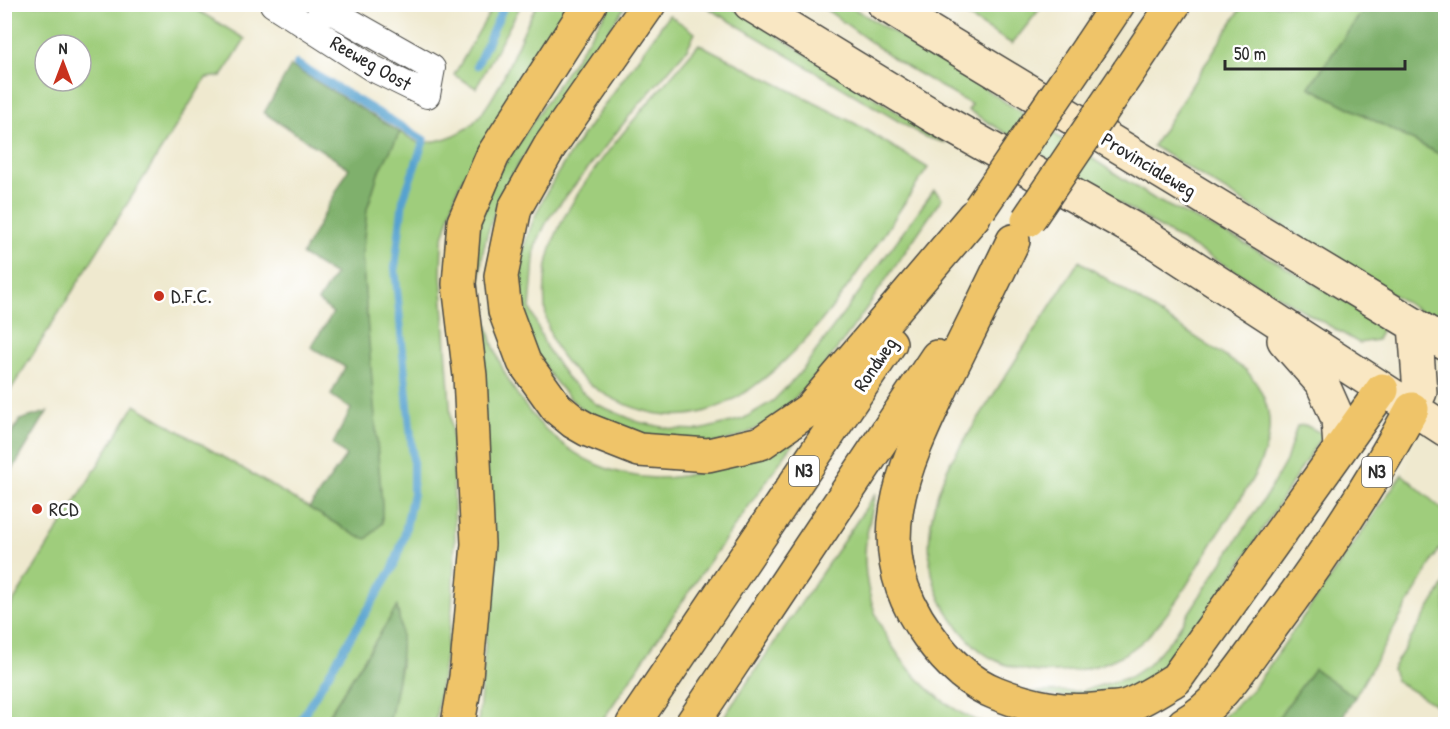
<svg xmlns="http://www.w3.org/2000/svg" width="1450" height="729" viewBox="0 0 1450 729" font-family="'Patrick Hand',sans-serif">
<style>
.green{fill:#9fcd7c;stroke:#657c54;stroke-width:1.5;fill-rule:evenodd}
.forest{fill:#7fb06c;stroke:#556e4c;stroke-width:1.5}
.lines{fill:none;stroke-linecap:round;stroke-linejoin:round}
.stream{stroke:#56a2cf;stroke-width:8}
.minor-casing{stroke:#484844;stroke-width:28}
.secondary-casing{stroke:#484844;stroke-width:36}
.trunk-casing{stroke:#484844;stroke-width:36}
.minor{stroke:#fff;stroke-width:26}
.secondary{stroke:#f9e7c3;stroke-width:33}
.trunk{stroke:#efc469;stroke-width:33}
.trunk-bridge-casing{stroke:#484844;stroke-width:36;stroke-linecap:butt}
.trunk-bridge{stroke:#efc469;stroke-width:33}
.poi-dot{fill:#c8321e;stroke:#fff;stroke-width:2}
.labels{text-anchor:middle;stroke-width:6;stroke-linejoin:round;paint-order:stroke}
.shield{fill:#fff;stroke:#6b6b6b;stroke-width:1.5}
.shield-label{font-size:18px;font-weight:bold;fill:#2b2b2b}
.street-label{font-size:20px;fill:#2b2b2b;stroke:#fff}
.poi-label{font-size:20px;fill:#2b2b2b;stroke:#fff;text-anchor:start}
</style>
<rect width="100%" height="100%" fill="#fff"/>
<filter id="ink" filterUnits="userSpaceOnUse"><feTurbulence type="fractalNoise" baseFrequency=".0167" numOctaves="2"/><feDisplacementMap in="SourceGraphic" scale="12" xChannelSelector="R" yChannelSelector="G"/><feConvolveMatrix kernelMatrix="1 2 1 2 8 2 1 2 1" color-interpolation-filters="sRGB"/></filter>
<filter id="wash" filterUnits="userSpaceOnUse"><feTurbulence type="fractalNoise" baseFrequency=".008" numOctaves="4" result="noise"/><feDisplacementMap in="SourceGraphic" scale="24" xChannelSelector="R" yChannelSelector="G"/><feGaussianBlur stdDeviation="1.35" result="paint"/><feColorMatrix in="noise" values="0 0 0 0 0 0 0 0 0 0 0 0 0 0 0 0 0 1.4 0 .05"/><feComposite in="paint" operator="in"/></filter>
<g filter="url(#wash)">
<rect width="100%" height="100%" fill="#efe9cf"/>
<!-- green -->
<path class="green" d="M4,5H189L245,39L222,76L206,78L5,399ZM45,45H81V81H45Z
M494,5H521L476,88L454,75Z
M537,5H572L472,161L457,190L442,241L441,274L452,434L455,539L452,609L435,724H389L401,665L397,607L323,724H5L4,617L135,405L357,536L382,523L362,256L367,209L378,174L400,132L420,144C438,141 458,137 472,124C502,96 516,40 537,5Z
M611,5H626L518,165C497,201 479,244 480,286C480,301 485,316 489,331C509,407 571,474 654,478C705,480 758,448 804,428L705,568L600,724H478L490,594L474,241L493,181Z
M703,5H729L946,143L925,137Z
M820,5H848L950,66L1156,200L1239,240L1363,312L1376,322L1381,331L1377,340L1359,343L1162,229L968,110L972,105L897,61Z
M949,5H1043L1012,44Z
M1243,5H1367L1309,87L1445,157V327L1153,146Z
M669,15L695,33L687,49L631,114L548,219L535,247L530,308L546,347L568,379L596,404L638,422L672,429L700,430L743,419L773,401L800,373L934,190L942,198C918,233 894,268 870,303C839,347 809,392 765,423C742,439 706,448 679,445C661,443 642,435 624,431C590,422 568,399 548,372C481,281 542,192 597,115C621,82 645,49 669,15Z
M699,44L856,124L928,168C878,240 825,336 753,387C735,400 710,413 687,415C638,420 571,385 552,339C541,312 543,272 552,245C574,180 654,98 699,44Z
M1079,261L1246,370C1261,387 1271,407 1269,431C1267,464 1236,505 1219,532C1197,567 1177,607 1147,637C1111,673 1041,683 995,660C976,651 962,633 950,616C918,568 927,509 951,461Z
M1305,425L1323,434L1205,620L1175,661L1151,682L1105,702L1021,692L1081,691L1130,677L1148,665L1173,637L1269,491L1286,461L1297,426Z
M1402,474L1444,511L1445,539L1355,697L1314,669L1274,724H1216L1253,689Z
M876,493C871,515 864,539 865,562C867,631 921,699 984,724H719Z
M1445,583V711L1396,681L1392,669Z"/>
<!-- forest -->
<path class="forest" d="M1367,5H1445V157L1309,87Z
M291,66L400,132L378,174L367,209L362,256L382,504V523L367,539L357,536L309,508L346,456L333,444L351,409L331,395L345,367L311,347L333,313L318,301L335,275L302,255L349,168L264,113Z
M47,412L5,482V444L20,420Z
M397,607C407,647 397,685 389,724H323Z
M1314,669L1355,697L1338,724H1274Z"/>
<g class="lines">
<!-- stream -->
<path class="stream" d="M297,64L424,140L403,200L395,268L413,459V493L404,537L393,568L298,724
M477,65L505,4"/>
</g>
</g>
<g filter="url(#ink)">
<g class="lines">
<!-- minor casing -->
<g class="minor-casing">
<path id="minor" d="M273,4L372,68L427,95L432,68L319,4"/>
</g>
<!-- secondary casing -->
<g class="secondary-casing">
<path id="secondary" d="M750,4L935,117L1146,236L1446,430
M884,4L1446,344
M1284,340L1322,383L1338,419L1340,448
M1412,409L1420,392L1415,325"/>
</g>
<!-- trunk casing -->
<g class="trunk-casing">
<path id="trunk" d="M649,4L550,146L515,208L501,276L505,311L524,362L557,408L574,422L588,430L639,450L708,455L761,443L810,409L974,216
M1090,46L1118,4
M1129,71L1174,4
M1013,241C992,285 971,328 949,372C907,460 861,545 928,635C945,659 967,682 996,693C1031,707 1063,714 1102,709C1110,708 1121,709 1129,705C1145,699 1161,688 1176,679L1382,390
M458,724L466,677L478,544L470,376L459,284L464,222L493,155L590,4
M633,724L890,343
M692,724L937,357
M1184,724C1218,705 1241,668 1264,637C1319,564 1369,489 1412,409"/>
</g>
<!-- minor -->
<use href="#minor" class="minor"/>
<!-- secondary -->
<use href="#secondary" class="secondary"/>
<!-- trunk -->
<use href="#trunk" class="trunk"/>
<!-- trunk-bridge casing -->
<g class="trunk-bridge-casing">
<path id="trunk-bridge" d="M980,208L1090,46
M1028,220L1129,71"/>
</g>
<!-- trunk-bridge -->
<use href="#trunk-bridge" class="trunk-bridge"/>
</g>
</g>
<!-- markers -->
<g class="poi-dot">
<circle cx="159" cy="296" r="6"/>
<circle cx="37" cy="509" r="6"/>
</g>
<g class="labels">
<!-- shield labels -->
<g class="shield">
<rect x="789" y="456" width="30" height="30" rx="4.5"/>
<rect x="1362" y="457" width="30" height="30" rx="4.5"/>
</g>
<g class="shield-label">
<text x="804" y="477">N3</text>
<text x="1377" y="478">N3</text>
</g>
<!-- street labels -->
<g class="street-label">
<text transform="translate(371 63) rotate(30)" y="7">Reeweg Oost</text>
<text transform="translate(1149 165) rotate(31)" y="7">Provincialeweg</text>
<text transform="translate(875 364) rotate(-56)" y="7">Rondweg</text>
</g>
<!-- poi labels -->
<g class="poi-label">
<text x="171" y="303">D.F.C.</text>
<text x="49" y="516">RCD</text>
</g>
</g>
<!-- margin -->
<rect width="1450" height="729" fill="none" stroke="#fff" stroke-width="24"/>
<!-- north arrow -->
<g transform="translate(63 63)"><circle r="28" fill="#ffffff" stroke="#aaaaaa" stroke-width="1.5"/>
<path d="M0-4.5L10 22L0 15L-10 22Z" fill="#c8321e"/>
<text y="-9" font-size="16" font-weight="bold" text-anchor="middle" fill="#2b2b2b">N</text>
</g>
<!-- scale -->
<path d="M1225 60v9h180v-9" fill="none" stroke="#2b2b2b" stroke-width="3"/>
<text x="1234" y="60" font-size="18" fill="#2b2b2b" stroke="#ffffff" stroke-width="4.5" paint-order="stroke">50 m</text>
</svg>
